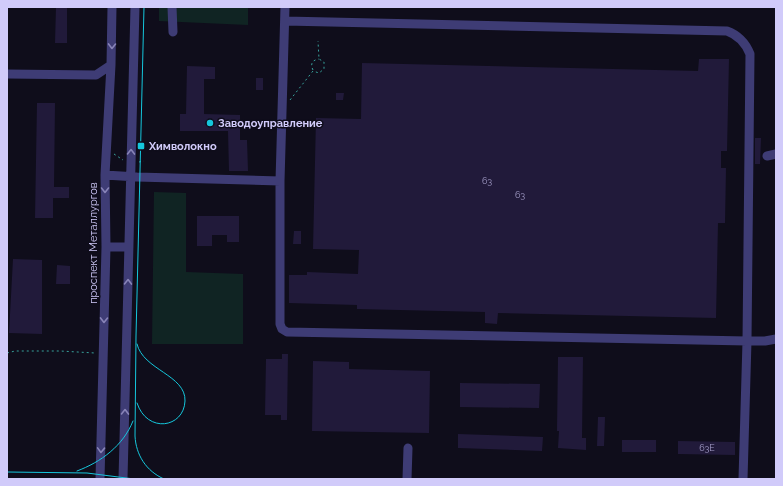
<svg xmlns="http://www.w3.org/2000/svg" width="783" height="486" viewBox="0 0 783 486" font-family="Raleway,sans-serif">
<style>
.green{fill:#102423}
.building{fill:#211a3a}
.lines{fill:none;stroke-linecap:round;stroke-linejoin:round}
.path{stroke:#37a29c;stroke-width:1;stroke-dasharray:2 3;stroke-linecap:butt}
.minor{stroke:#3e3c75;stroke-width:9}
.tram{stroke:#15c7dc;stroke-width:1}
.oneway{stroke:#8884b8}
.poi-dot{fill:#15c7dc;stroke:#0f0d1b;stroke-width:1.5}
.labels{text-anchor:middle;stroke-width:3;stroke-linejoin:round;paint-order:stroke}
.number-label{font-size:9px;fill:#a59fca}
.poi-label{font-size:11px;font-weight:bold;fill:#d1cbfa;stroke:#0f0d1b;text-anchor:start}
.street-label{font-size:11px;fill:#d1cbfa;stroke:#0f0d1b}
</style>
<rect width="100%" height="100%" fill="#0f0d1b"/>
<!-- green -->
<path class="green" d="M159,7H248V25L159,21Z
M154,192L186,193V272L243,274V344H152Z"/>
<!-- building -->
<path class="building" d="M56,7H67V43H55Z
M699,59H729L727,151H721V168H726L725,223H718L716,318L498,313L497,324L485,323V312L357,309V305L289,303V275H307V272L358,274L359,250L313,249L316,118L361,119L362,63L698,71Z
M187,66L215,67V79H204V114L240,115V140H247L248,171H229L228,131H180V114H186Z
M256,78H263V90H256Z
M336,93H344L343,100H336Z
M37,103H55L54,187H69V198H53V218H35Z
M755,138H761L760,164H755Z
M197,216H239V242H227V235H212V246H197Z
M294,231H301V244H293Z
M13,259L42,260V334L9,333Z
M57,265L70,266V284H56Z
M282,354H288L287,420H281V415H265L266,359H282Z
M558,357H583L582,438H586V450L558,448L559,431H557Z
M313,361L349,362V369L430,371L429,433L312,431Z
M460,383L540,384L539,408L460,407Z
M598,417H605L604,446H597Z
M458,434L543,437L542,451L458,448Z
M622,440H656V452H622Z
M678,441L735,442V455L678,454Z"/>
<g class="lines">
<!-- path -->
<path class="path" d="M313,70C310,64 312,60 319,59
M290,100L313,71L319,73L324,69V62L319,59L318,41
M114,154L123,160
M139,162L144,161
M7,353L15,351H60L95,353"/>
<!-- minor -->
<path class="minor" d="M172,7L173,32
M285,7L280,181V324L282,329L287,332L747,341H765L776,339
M285,21L727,31C738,35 746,44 750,54L747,341L743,479
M7,74L96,75L111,65
M767,156L776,154
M105,175L137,177L280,181
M106,247H129
M100,479L106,247L105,175L111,65L112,7
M123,479L135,7
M407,479L408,448"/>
<!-- tram -->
<path class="tram" d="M144,7L136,336L135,436C136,455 146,471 164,479
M137,344C143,370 186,375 185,401C184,428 147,434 137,403
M77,471C101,462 123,446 133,421
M7,472L87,473L134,479"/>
</g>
<!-- one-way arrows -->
<defs><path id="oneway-chevron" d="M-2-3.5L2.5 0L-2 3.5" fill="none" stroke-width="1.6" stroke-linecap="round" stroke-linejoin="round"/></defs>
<g class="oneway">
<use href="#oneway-chevron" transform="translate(112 46) rotate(91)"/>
<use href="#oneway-chevron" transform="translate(131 152) rotate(-89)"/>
<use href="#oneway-chevron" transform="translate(105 190) rotate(90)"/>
<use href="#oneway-chevron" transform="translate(128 282) rotate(-89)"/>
<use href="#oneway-chevron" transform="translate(104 320) rotate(91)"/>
<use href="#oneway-chevron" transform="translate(125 412) rotate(-89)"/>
<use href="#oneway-chevron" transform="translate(101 450) rotate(92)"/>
</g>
<!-- markers -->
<g class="poi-dot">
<circle cx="210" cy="123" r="4"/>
<rect x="137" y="142" width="8" height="8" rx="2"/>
</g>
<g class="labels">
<!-- number labels -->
<g class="number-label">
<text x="487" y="184">63</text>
<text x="520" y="198">63</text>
<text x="707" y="451">63Е</text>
</g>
<!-- poi labels -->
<g class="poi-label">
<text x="218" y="127">Заводоуправление</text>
<text x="149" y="150">Химволокно</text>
</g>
<!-- street labels -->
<g class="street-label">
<text transform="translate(93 243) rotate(-90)" y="4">проспект Металлургов</text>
</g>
</g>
<!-- border -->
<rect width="783" height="486" fill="none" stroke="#d1cbfa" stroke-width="16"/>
</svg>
